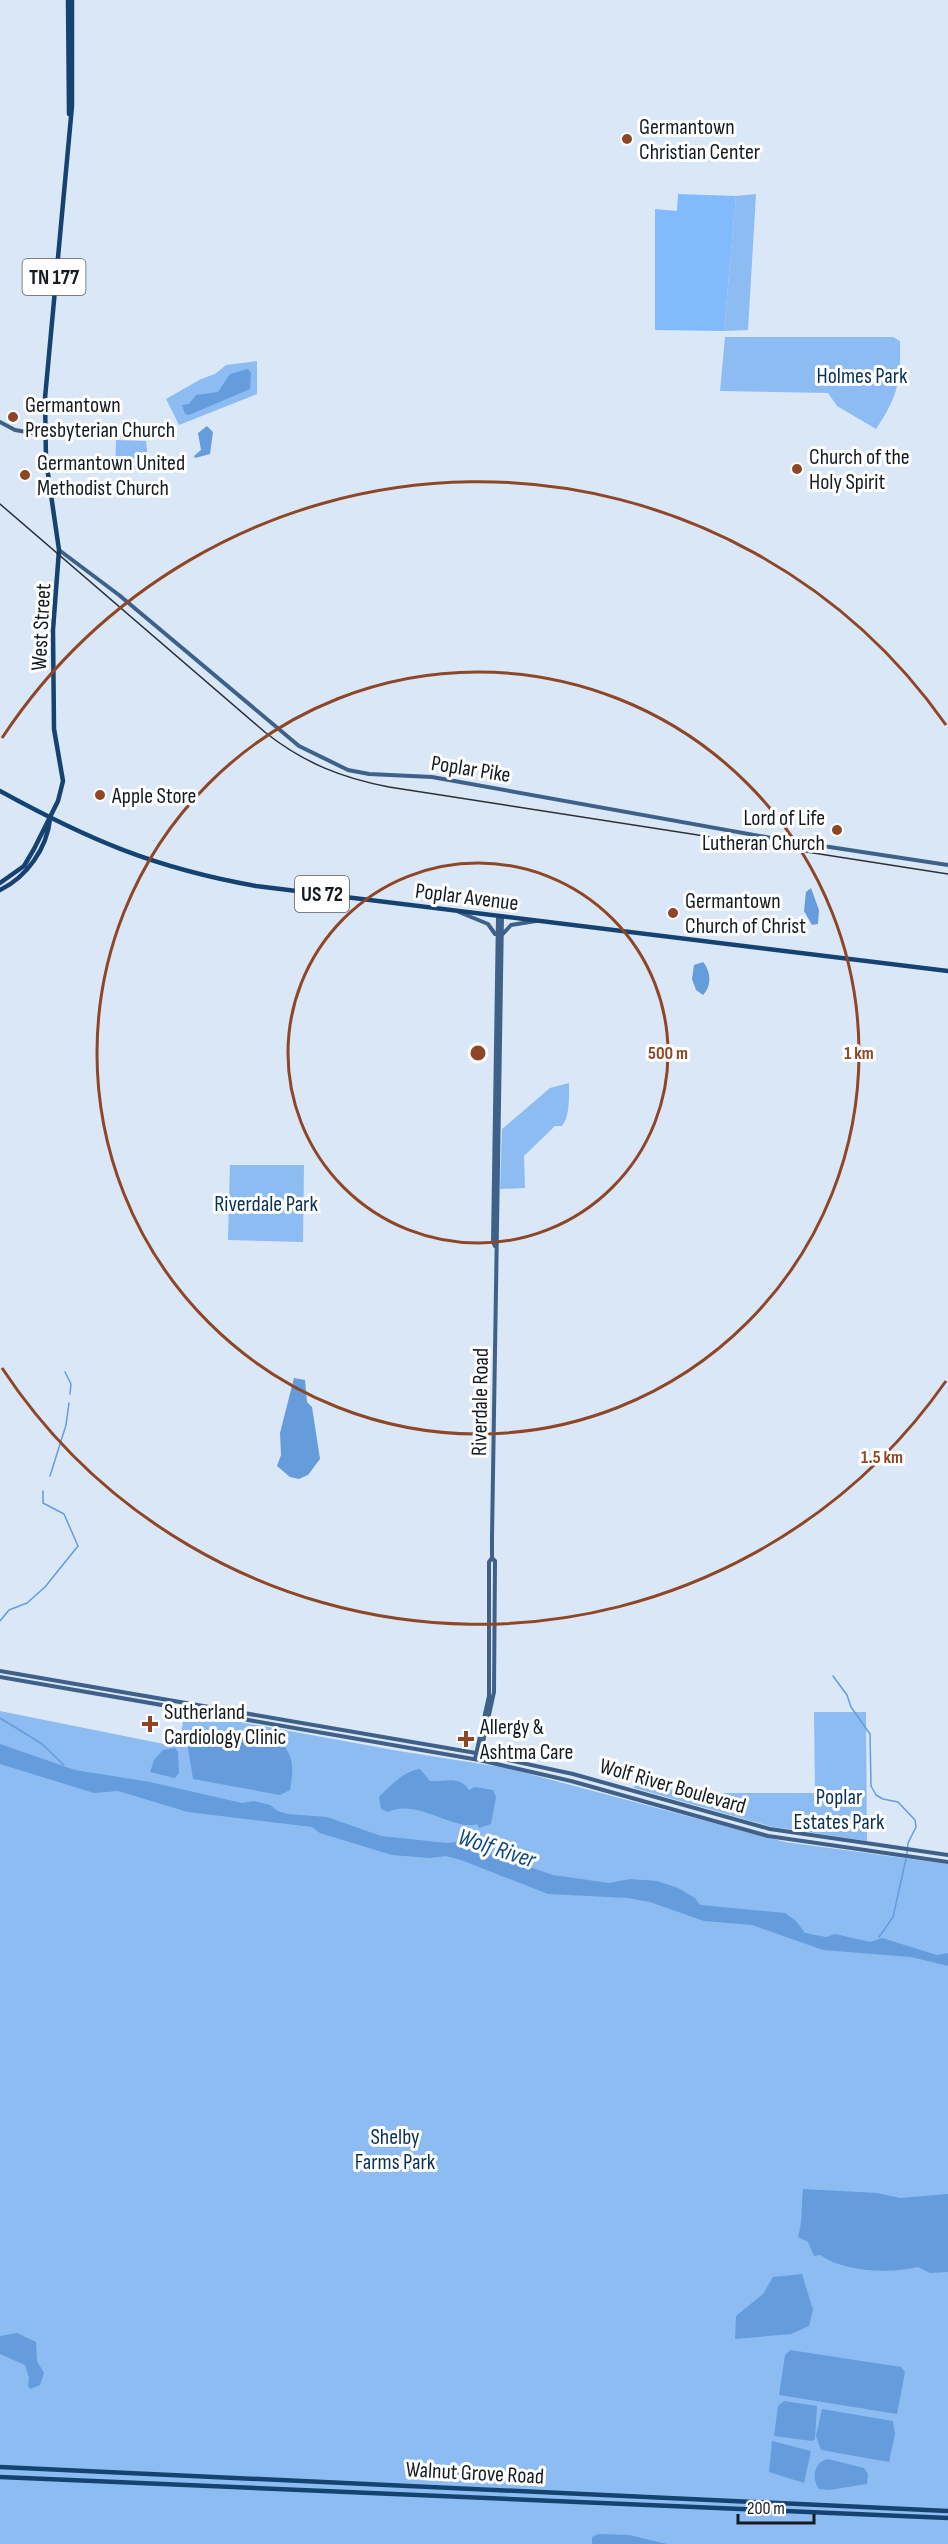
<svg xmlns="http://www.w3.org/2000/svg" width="948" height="2544" viewBox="0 0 948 2544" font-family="'Sofia Sans Condensed',sans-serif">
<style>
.green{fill:#8dbcf3}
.forest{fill:#82bbfd}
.water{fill:#649cdc}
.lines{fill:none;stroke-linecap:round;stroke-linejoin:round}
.stream{stroke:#649cdc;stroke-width:1.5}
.secondary{stroke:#3f6189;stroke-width:4}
.primary{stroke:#164272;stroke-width:4.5}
.rail{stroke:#2a3036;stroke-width:1.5}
.ring{fill:none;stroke:#8f4626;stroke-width:3}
.poi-dot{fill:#8f4626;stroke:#fff;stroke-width:2}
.labels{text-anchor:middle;stroke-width:6;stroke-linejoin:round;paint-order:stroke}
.shield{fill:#fff;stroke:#5c5f63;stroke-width:1.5}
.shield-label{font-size:21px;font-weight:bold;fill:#161b20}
.poi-label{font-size:22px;fill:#161b20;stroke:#fff;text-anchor:start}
.park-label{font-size:22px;fill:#083059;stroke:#fff}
.street-label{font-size:22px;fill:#161b20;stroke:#fff}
.water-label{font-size:24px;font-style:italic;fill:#104a85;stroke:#fff}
.centre{fill:#8f4626;stroke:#fff;stroke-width:3}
.ring-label{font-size:18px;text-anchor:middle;font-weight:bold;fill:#8f4626;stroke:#fff;stroke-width:6;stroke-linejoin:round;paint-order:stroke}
</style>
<rect width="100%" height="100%" fill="#dae7f7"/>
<!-- green -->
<path class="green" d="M756,194L748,330L724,331L736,196Z
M893,337L900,341C901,380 898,397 876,429L837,406L828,393L720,391L725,337Z
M257,361V394L179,425L166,399L201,379L215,374L226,365Z
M116,440L146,441L149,468L115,472Z
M569,1083C569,1096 570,1117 562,1126H555L524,1156L525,1188L500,1189L502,1129L550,1088Z
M230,1165H304L303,1242L228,1240Z
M0,1711L164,1744L166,1742L179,1743L185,1712L399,1751L507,1768L785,1842L948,1864V2544H0Z
M814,1712H866L867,1841L773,1827L634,1788L635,1772L644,1774L645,1779L681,1793H815Z"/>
<!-- forest -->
<path class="forest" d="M678,194L736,196L724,331L655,330V209L677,211Z"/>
<!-- water -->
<path class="water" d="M248,369L251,373L250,389L189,415L185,414L182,405L189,404L196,395L218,392L230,374Z
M207,426L213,432L210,454L195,458L194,456L201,450L198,433Z
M811,888L819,910L818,924L812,925L804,911L806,892Z
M703,962C711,971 712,986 703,995L696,990L692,979L694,965Z
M294,1378L305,1380L307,1402L312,1407L320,1459L308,1475L299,1479L290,1477L277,1466L281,1455L280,1433Z
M196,1729L206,1733V1738L213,1740L217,1747L220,1732L282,1744C295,1757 293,1773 290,1790L280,1795L193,1779L188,1748Z
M0,1744L75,1770L150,1782L242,1803L254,1801L270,1805L278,1811L288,1814L327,1817L381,1836L447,1843L466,1841L479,1845L485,1852L553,1875L609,1883L630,1879L657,1881L678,1888L695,1898L700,1905L785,1913L796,1921L805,1933L826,1937L835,1934L870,1942L882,1938L937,1955L948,1953V1966L911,1957L823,1950L752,1925L704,1921L650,1902L628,1898L548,1894L461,1860L446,1856L430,1858L392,1855L320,1833L312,1827L188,1812L118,1791L94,1793L0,1764Z
M175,1748L178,1752L179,1773L175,1778L150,1772L154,1760L163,1750Z
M420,1769L430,1781C445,1782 460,1775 469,1790L475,1787L493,1790L496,1797L491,1824L479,1828L477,1824C455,1832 417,1798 388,1812L381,1809L379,1797C390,1786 404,1771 420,1769Z
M803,2189L877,2193L900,2198L948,2194V2272L930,2273L918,2267C890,2274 844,2272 820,2255L814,2256L808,2242L798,2237C803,2220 801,2206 803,2189Z
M802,2274L813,2310L809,2326L791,2334L735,2339L736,2316L763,2294L773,2277Z
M17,2333L36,2342L37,2361L44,2373L40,2385L30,2389L28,2386L29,2378L25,2365L0,2354V2336Z
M790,2350L901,2367L905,2372L897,2414L779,2395L785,2355Z
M784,2401L817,2406L815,2439L812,2441L774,2436L778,2406Z
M822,2409L893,2421L895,2434L889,2462L821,2450L816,2436Z
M772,2441L811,2451L804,2483L769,2472Z
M828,2459L864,2468L868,2474L867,2484L829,2490L819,2489C811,2478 814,2462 828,2459Z
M598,2534L629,2535L667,2544H592V2537Z"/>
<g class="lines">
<!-- stream -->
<path class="stream" d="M65,1372L71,1384L70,1394
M50,1476L66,1425L69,1403
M0,1621L9,1610L27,1603L45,1587L78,1546L64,1514L43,1503V1491
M833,1676L847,1695L851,1707L870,1734L871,1786L876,1795L883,1799L898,1802L915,1820L916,1827L908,1843L907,1854
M0,1718L42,1744L64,1765
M879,1937L893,1917L906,1859"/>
<!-- secondary -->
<path class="secondary" d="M0,422L15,430L44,435
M59,550L119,595L299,746L348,770L369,774L432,777L777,839L948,865
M459,912L488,924L495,934
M501,936L511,925L536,921
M495,1246L493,1242L498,916
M0,1671L476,1753L573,1774L770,1829L948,1855
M0,1677L479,1760L571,1781L768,1836L948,1862
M475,1759L489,1696V1562L492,1558
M479,1760L494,1692L495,1561L492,1558V1537L502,917"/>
<!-- primary -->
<path class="primary" d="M68,0L69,114
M0,791C89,840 155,868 256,886L948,971
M0,883L24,866L34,849L58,801L63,781L54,729L53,630L59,550L46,460L45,398L72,106V0
M0,890C27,877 47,848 50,819
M0,2467L948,2511
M0,2477L948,2518"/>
<!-- rail -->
<path class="rail" d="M0,504L266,733C304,763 342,778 389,787L948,874"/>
</g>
<!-- distance rings -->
<g class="ring">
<circle cx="478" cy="1053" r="190"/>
<circle cx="478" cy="1053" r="381"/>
<path d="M946 1381A571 571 0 0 1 2 1368M2 738A571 571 0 0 1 946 725"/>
</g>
<!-- markers -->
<g class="poi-dot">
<circle cx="627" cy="139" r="6"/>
<circle cx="13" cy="417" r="6"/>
<circle cx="797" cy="469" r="6"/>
<circle cx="25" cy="475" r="6"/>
<circle cx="100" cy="795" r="6"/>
<circle cx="837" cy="830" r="6"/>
<circle cx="673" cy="913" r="6"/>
<path d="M147 1715h6v6h6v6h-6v6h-6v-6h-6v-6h6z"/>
<path d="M463 1730h6v6h6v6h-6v6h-6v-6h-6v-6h6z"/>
</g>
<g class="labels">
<!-- shield labels -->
<g class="shield">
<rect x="22.5" y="259" width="63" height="36" rx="4.5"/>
<rect x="295" y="876" width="54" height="36" rx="4.5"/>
</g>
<g class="shield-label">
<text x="54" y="284">TN 177</text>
<text x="322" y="901">US 72</text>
</g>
<!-- poi labels -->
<g class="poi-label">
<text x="639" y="134">Germantown<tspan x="639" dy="25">Christian Center</tspan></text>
<text x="25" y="412">Germantown<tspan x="25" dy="25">Presbyterian Church</tspan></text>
<text x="809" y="464">Church of the<tspan x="809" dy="25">Holy Spirit</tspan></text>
<text x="37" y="470">Germantown United<tspan x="37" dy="25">Methodist Church</tspan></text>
<text x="112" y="803">Apple Store</text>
<text x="825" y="825" text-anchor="end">Lord of Life<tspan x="825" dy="25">Lutheran Church</tspan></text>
<text x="685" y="908">Germantown<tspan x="685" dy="25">Church of Christ</tspan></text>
<text x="164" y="1719">Sutherland<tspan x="164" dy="25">Cardiology Clinic</tspan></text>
<text x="480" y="1734">Allergy &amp;<tspan x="480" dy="25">Ashtma Care</tspan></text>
</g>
<!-- park labels -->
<g class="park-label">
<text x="862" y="383">Holmes Park</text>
<text x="266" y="1211">Riverdale Park</text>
<text x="839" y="1804">Poplar<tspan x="839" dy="25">Estates Park</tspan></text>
<text x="395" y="2144">Shelby<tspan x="395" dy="25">Farms Park</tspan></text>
</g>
<!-- street labels -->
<g class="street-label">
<text transform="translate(40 627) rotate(-87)" y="8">West Street</text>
<text transform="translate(471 768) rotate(9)" y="8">Poplar Pike</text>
<text transform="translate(467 896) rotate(7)" y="8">Poplar Avenue</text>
<text transform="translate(479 1402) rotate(-89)" y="8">Riverdale Road</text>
<text transform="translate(673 1785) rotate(16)" y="8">Wolf River Boulevard</text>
<text transform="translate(475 2472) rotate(3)" y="8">Walnut Grove Road</text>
</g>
<!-- water labels -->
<g class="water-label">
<text transform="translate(497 1848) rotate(18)" y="8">Wolf River</text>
</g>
</g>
<circle cx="478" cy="1053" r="9" class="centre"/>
<g class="ring-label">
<text x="668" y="1059">500 m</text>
<text x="859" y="1059">1 km</text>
<text x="882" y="1463">1.5 km</text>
</g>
<!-- scale -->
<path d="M738 2514v9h76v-9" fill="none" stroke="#161b20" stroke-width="3"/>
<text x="747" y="2514" font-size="18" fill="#161b20" stroke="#ffffff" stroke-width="4.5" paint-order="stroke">200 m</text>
</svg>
